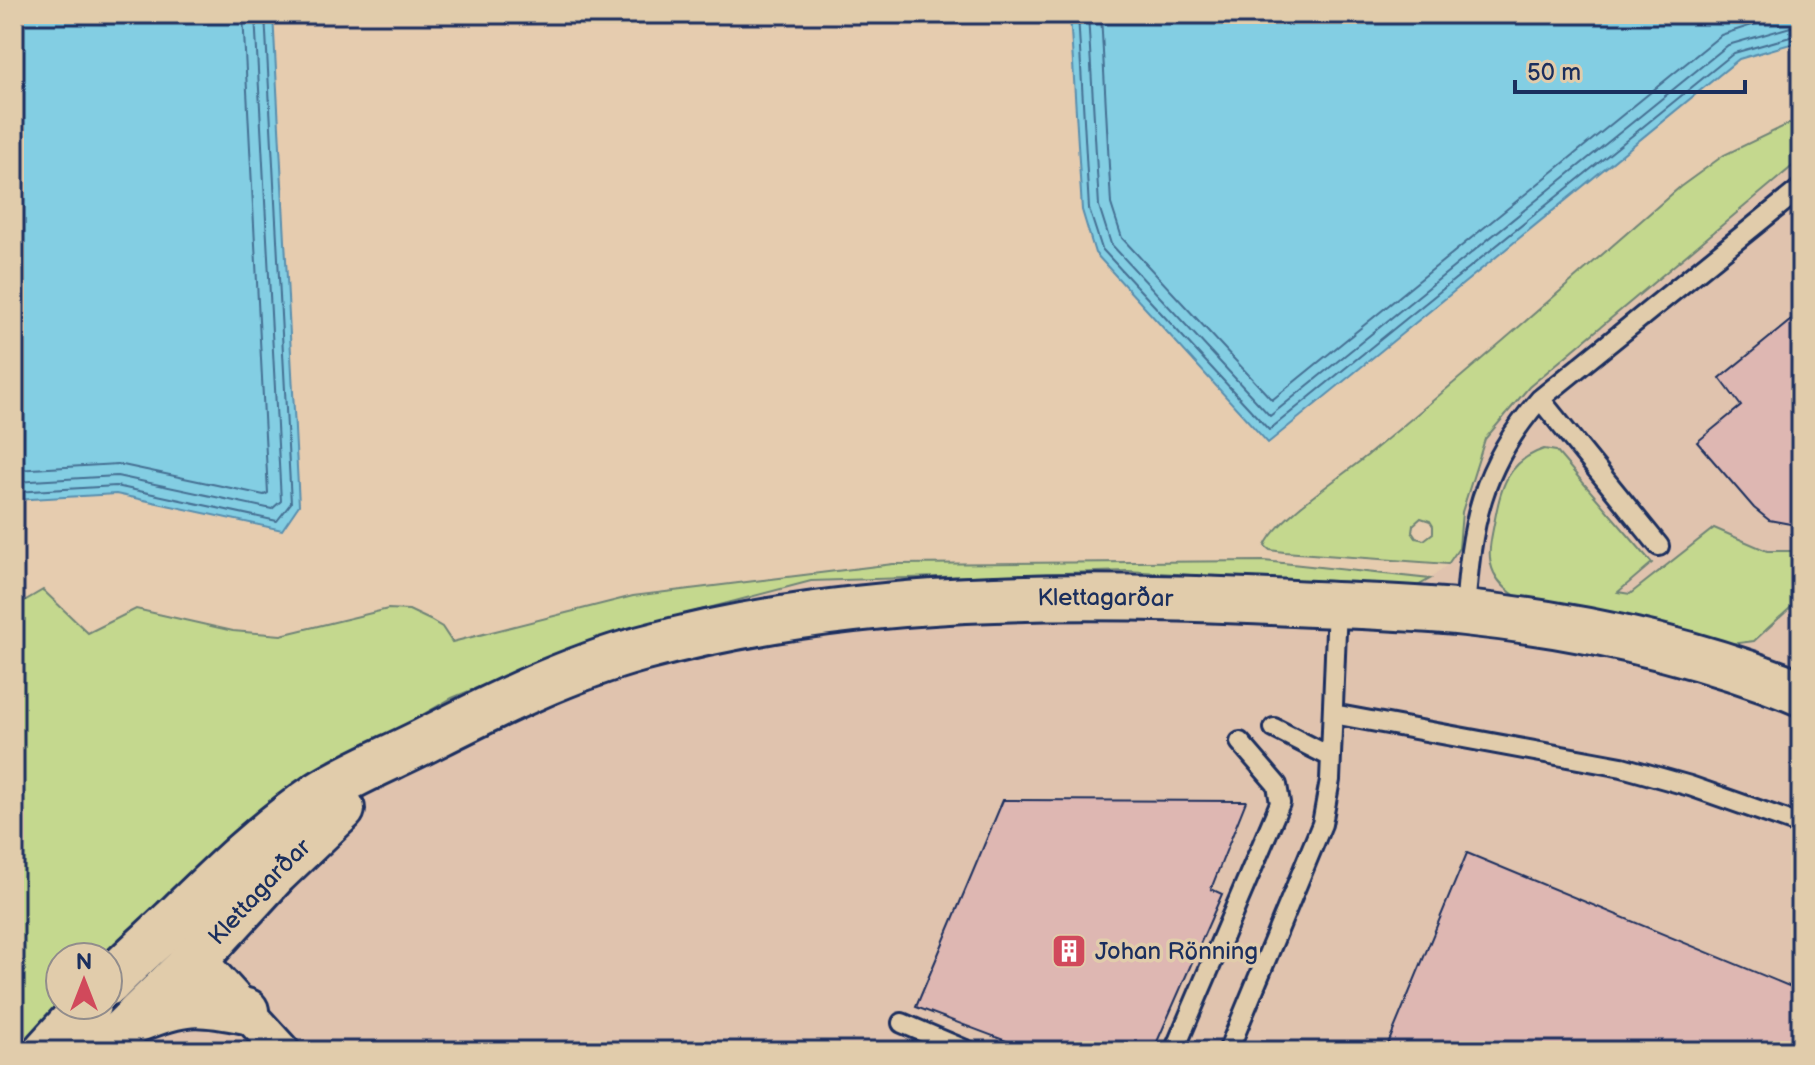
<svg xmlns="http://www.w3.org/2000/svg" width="1815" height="1065" viewBox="0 0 1815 1065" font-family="'Balsamiq Sans',sans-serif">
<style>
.built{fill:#e0c3ae}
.green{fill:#c4d88e;stroke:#708476;stroke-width:2;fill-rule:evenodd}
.water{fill:#83cee3;stroke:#598eae;stroke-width:2}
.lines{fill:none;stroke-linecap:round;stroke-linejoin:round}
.shore{stroke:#456f93;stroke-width:2}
.building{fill:#deb7b2;stroke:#1b2f5e;stroke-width:2}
.service-casing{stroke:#1b2f5e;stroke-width:24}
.minor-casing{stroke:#1b2f5e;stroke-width:40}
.secondary-casing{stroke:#1b2f5e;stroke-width:50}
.service{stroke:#e1ccab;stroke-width:18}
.minor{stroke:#e1ccab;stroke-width:34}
.secondary{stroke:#e1ccab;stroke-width:44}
.labels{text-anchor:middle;stroke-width:7;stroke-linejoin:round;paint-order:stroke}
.street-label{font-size:24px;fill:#1b2f5e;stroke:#e1ccab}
.poi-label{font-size:24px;fill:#1b2f5e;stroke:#e1ccab;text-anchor:start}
</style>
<rect width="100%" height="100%" fill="#e6ccaf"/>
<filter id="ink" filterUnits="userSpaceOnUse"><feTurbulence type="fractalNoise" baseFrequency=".0125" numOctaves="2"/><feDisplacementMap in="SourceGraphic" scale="16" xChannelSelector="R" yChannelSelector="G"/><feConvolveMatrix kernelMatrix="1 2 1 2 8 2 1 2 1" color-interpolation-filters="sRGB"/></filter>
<g filter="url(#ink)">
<!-- built -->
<path class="built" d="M1801,159V551H1767L1714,529L1630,594L1617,592L1652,563L1556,452L1544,449L1518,463L1500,493L1585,610L1645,621L1731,644L1754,641L1801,598V1051H20L61,1005H108L104,957L125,933L332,767L452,698L606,635L811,581L1128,571L1412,589L1430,579L1448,564L1458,548L1462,512L1485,439L1529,387Z"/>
<!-- green -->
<path class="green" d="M1801,118V159L1529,387L1485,439L1462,512L1459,548L1448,564L1284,552L1270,550L1265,546C1277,517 1343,476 1369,454C1475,367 1577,276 1680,187L1724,155ZM1421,518L1430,521L1433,526V533L1424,540L1416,538L1412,532L1413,525Z
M1544,449L1556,451L1652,563L1618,592L1630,594L1714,528L1767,551H1801V598L1754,641L1731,644L1645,621L1520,599C1509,592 1500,585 1494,573C1487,558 1490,544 1493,529C1500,493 1504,462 1544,449Z
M1264,561L1430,579L1412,589L1128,571L811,581L606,635L452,698L332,767L125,933L104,957H60L61,1005L20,1051H14V607L43,590L88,633L136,609L233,631L281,635L388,609L409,610L430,620L442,627L452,642L633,596L893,564Z"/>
<!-- water -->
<path class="water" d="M14,14H273L299,505L282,530L116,494L14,500Z
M1070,14H1801V41L1739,59L1268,443L1095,253L1082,210Z"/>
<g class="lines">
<!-- shore -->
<path class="shore" d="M1078,14L1089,209L1102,249L1269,430L1734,53L1801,34
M1088,14L1099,206L1111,244L1270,416L1728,45L1801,24
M1101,14L1111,204L1122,238L1272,400L1721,35L1786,14
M14,470L118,464L264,495L268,493L243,14
M14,482L117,476L272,509L281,501L255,14
M14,492L116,486L277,521L291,503L265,14"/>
</g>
<!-- building -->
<path class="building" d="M1796,316L1801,322V526L1769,520L1754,508L1697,442L1741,406L1720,378Z
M1003,800L1246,801L1211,889L1222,894L1153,1051H1033L916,1007Z
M1467,853L1801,991V1051H1385Z"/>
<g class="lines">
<!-- service casing -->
<g class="service-casing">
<path id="service" d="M1540,399L1659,546
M1465,613C1471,524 1480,468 1540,399L1801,188
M1333,714L1622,767L1690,786L1801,825
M1274,728L1331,757
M902,1023L968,1051
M1174,1051L1280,803L1277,785L1240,742
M1228,1051L1322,824L1330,780L1337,606"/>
</g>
<!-- minor casing -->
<g class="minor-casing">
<path id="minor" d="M180,939L282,1051"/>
</g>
<!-- secondary casing -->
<g class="secondary-casing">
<g id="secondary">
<path id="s1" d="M108,983C129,961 152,941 174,920C219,876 266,830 318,795C352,773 396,756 432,737C499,703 568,669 641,649C852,591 1076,592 1293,603C1350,606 1408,607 1465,613C1579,625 1695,650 1801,693"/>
<path d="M138,1019C184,1001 197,1001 246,1011"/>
<path d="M46,1051L88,1005"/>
<path id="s2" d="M102,1051L197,958L275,873L342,809"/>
</g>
</g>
<!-- service -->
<use href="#service" class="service"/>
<!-- minor -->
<use href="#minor" class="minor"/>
<!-- secondary -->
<use href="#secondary" class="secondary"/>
</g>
</g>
<!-- icons -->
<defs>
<g id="building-square" transform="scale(1.8)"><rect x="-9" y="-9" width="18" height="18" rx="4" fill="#d1495b" stroke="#e1ccab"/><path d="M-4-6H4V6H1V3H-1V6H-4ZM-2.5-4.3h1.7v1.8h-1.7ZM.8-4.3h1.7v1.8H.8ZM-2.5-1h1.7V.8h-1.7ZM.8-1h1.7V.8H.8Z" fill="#fff"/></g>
</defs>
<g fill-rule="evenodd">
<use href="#building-square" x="1069" y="951"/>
</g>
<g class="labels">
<!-- street labels -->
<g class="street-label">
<text dy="8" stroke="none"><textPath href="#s1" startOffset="1106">Klettagarðar</textPath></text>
<text dy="8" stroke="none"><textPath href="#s2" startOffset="224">Klettagarðar</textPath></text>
</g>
<!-- poi labels -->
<g class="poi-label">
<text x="1095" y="959">Johan Rönning</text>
</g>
</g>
<!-- margin -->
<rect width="1815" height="1065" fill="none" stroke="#e1ccab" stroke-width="48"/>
<rect x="24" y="24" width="1767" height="1017" fill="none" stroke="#1b2f5e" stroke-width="3" filter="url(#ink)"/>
<!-- north arrow -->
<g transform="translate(84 981)"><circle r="38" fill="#e1ccab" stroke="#928d8c" stroke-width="2"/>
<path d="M0-6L14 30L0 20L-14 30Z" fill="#d1495b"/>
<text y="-12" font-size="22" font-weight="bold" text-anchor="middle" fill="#1b2f5e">N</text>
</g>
<!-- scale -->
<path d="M1515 80v12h230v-12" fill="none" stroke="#1b2f5e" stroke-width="4"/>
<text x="1527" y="80" font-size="24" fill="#1b2f5e" stroke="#e1ccab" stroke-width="6" paint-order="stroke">50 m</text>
</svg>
